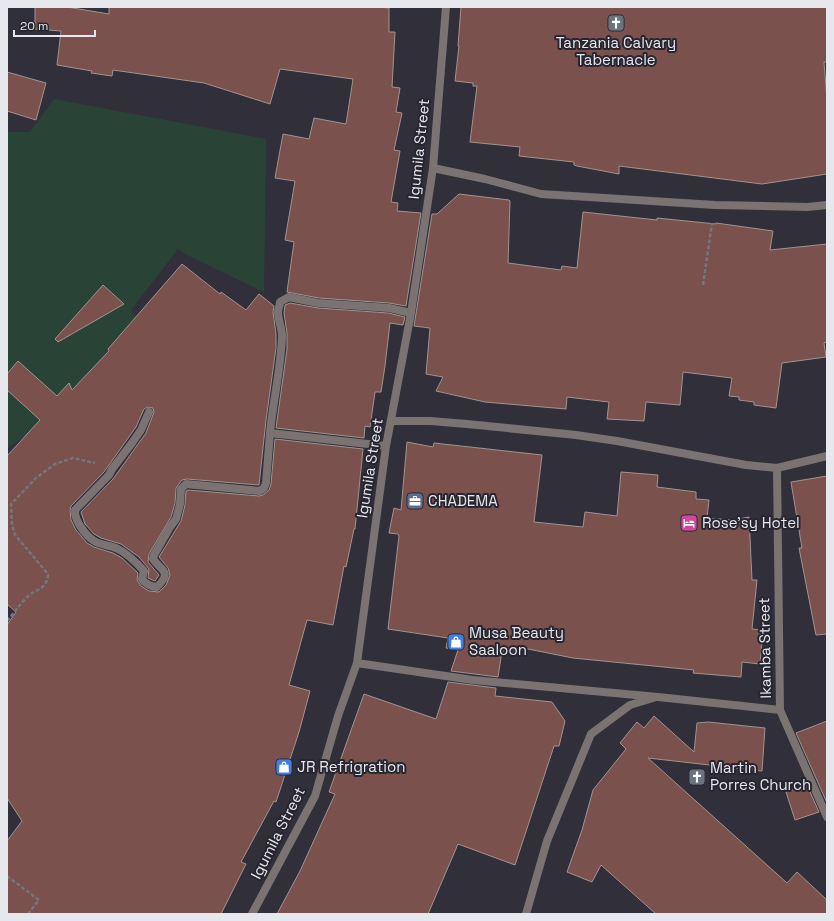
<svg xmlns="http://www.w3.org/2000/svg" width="834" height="921" viewBox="0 0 834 921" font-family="'Space Grotesk',sans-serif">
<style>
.green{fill:#2a4337}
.building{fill:#7a514c;stroke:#a29391}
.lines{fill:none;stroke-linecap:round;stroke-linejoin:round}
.path{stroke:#76757e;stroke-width:2.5;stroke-dasharray:4 2;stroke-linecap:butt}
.minor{stroke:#7a7372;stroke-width:8}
.labels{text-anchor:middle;stroke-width:4;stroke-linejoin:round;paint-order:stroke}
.poi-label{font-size:15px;fill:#e7e7ee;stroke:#272630;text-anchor:start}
.street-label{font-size:15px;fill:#e7e7ee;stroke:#272630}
</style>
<rect width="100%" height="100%" fill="#31303a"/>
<!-- green -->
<path class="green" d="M54,99L266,139L264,292L185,254L178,249L131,310L160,343L72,421L19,440L7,449V132H30Z"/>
<!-- building -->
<path class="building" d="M35,7H67L109,14V7H379L389,8V32H395L392,87L400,88L396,112L402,113L394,150L400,151L391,202L398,203L397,211L421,213L406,306L389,303L319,298L287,292L294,242L285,240L295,181L275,178L283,134L309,139L314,118L346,124L353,79L280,69L270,104L204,83L113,70L112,76L91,73L92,71L57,65L61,31L35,29Z
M461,7H827V62H824L827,100V174L762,184L619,166V174L577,166L574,165V162L519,156L520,147L470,142L477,86H473V83L455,81L459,46H458Z
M7,72L46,83L36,120L7,111Z
M459,194L509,200L510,201L508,263L561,270L562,266L577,268L583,212L657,220V218L716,224V223L773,231L770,250L827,244V342L824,343L826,357L782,363L776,408L754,405V402L739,400V397L729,396L732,378L683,372L680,405L646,402L644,421L607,419L609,402L567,397L566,409L485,402L436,391L443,377L426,374L430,328L414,326L432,214H437Z
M182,264L220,294L221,292L246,310L259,294L274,306L273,312L276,334V348L266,420L259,485L187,479L182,480L176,488L175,503L171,517L149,554L148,562L159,575L155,581L150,579L148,578L149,569L139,557L121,544L101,538L94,534L85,524L81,512L113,479L146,433L154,412L153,408L148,407L144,409L136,427L104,472L71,506L70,510L71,520L76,530L87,543L94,547L113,553L122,558L138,573L137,580L141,586L149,591L159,592L166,585L170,575L168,568L159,557L181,521L185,505L186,491L188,490L259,496L263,495L269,490L271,484L275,439L363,449L355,529H354L346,567L344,566L333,625L307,620L289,685L310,691L299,732L276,802L274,801L241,862L246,864L221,914H7V841L22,821L7,798V625L16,612L7,604V456L40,420L7,390V374L18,361L57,396L69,383L72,390L109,351L108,349Z
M103,285L124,304L58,342L55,339Z
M290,303L318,308L388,313L405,317L403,325L390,323L385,366L381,392H375L370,427L365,426L364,438L276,428L287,349V333L284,313L285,305Z
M407,442L433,447L434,443L542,455L534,522L583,527L585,512L617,516L621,472L658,475L657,487L696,492V499L709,500L707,518L733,520L749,517L752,580H757L752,629L763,630L760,664L742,662L741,677L693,673L694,670L573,658L518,647L517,654L502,651L498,677L451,671L458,650L446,648L448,638L388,629L399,536L398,534L389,533L394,508L401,510Z
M827,476V634L816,635L799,548H802L791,482Z
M448,682L496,688L495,696L552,702L565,721L559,746H554L515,865L458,844L428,914H277L300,871L335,794L329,792L364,694L436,719Z
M654,716L694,752L697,723L708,722L765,728L762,771L648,758L787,883L797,872L827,900V914H656L601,865L592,882L567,872L582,830L593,790L626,749L620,743L637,722L644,728Z
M827,721V803L796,733Z
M807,785L819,812L795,820L786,792Z"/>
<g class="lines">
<!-- path -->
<path class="path" d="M703,285L712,223
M7,621C14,613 20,604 28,596C37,588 47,590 48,574L15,535L12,525L11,504L36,478L55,464L73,458L95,463
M7,876L39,900L28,914"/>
<!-- minor -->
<path class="minor" d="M433,168L485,179L541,194L715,205L808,207L827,205
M149,412L141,430L132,443L112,469L109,475L75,510C74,520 85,535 94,541C100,545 110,545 118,549C128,554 136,562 144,571L142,579C145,584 152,587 157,587C173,571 161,571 153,559L154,555L170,527L176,519L180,504L181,489L186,484L260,491L264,488L266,483L270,433L386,446
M391,421H430L467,424L576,435L617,441L746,465L777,468L827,456
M270,433C273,400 281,369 282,336C282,328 278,320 278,312C278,309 280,305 280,302L289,297L318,303L389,308L411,313
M777,468L780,710L827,817
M357,663L473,680L658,697L780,710
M252,914L315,796L338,716L357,663L386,446L411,313L433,168L446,7
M526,914L547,841L591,734L630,705L653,698"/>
</g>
<!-- icons -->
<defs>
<g id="church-square" transform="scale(0.9)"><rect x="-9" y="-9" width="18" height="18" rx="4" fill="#6b7280" stroke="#272630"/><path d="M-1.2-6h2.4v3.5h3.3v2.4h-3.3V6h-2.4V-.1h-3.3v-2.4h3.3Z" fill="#fff"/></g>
<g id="office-square" transform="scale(0.9)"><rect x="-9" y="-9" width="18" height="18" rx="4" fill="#5c6f8a" stroke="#272630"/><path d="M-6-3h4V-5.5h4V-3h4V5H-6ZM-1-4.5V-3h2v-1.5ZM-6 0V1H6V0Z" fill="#fff"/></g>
<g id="hotel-square" transform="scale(0.9)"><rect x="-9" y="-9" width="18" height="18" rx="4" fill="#d1479c" stroke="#272630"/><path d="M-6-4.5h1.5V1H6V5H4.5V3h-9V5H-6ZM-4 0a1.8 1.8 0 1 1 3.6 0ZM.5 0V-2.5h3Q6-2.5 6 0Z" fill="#fff"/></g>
<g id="shop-square" transform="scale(0.9)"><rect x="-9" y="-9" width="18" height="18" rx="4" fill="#3f7fe0" stroke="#272630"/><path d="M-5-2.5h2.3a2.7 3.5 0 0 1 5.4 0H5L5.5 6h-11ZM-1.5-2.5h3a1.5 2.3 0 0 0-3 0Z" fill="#fff"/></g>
</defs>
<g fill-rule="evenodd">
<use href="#church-square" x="616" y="23"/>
<use href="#office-square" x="415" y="501"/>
<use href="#hotel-square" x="689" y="523"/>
<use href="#shop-square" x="456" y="642"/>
<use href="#shop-square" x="284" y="767"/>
<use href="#church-square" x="697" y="777"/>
</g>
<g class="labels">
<!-- poi labels -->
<g class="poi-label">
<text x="616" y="48" text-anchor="middle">Tanzania Calvary<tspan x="616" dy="17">Tabernacle</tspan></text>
<text x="428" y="506">CHADEMA</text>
<text x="702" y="528">Rose'sy Hotel</text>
<text x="469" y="638">Musa Beauty<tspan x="469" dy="17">Saaloon</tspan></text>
<text x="297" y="772">JR Refrigration</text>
<text x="710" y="773">Martin<tspan x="710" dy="17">Porres Church</tspan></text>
</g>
<!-- street labels -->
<g class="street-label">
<text transform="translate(419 149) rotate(-84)" y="5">Igumila Street</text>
<text transform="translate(370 468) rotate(-81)" y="5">Igumila Street</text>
<text transform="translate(765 648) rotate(-91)" y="5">Ikamba Street</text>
<text transform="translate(278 833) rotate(-63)" y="5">Igumila Street</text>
</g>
</g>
<!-- border -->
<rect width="834" height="921" fill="none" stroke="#e7e7ee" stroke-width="16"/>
<!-- scale -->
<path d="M14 30v6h81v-6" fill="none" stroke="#e7e7ee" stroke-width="2"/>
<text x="20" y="30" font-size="12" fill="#e7e7ee" stroke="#272630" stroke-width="3" paint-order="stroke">20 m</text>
</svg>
